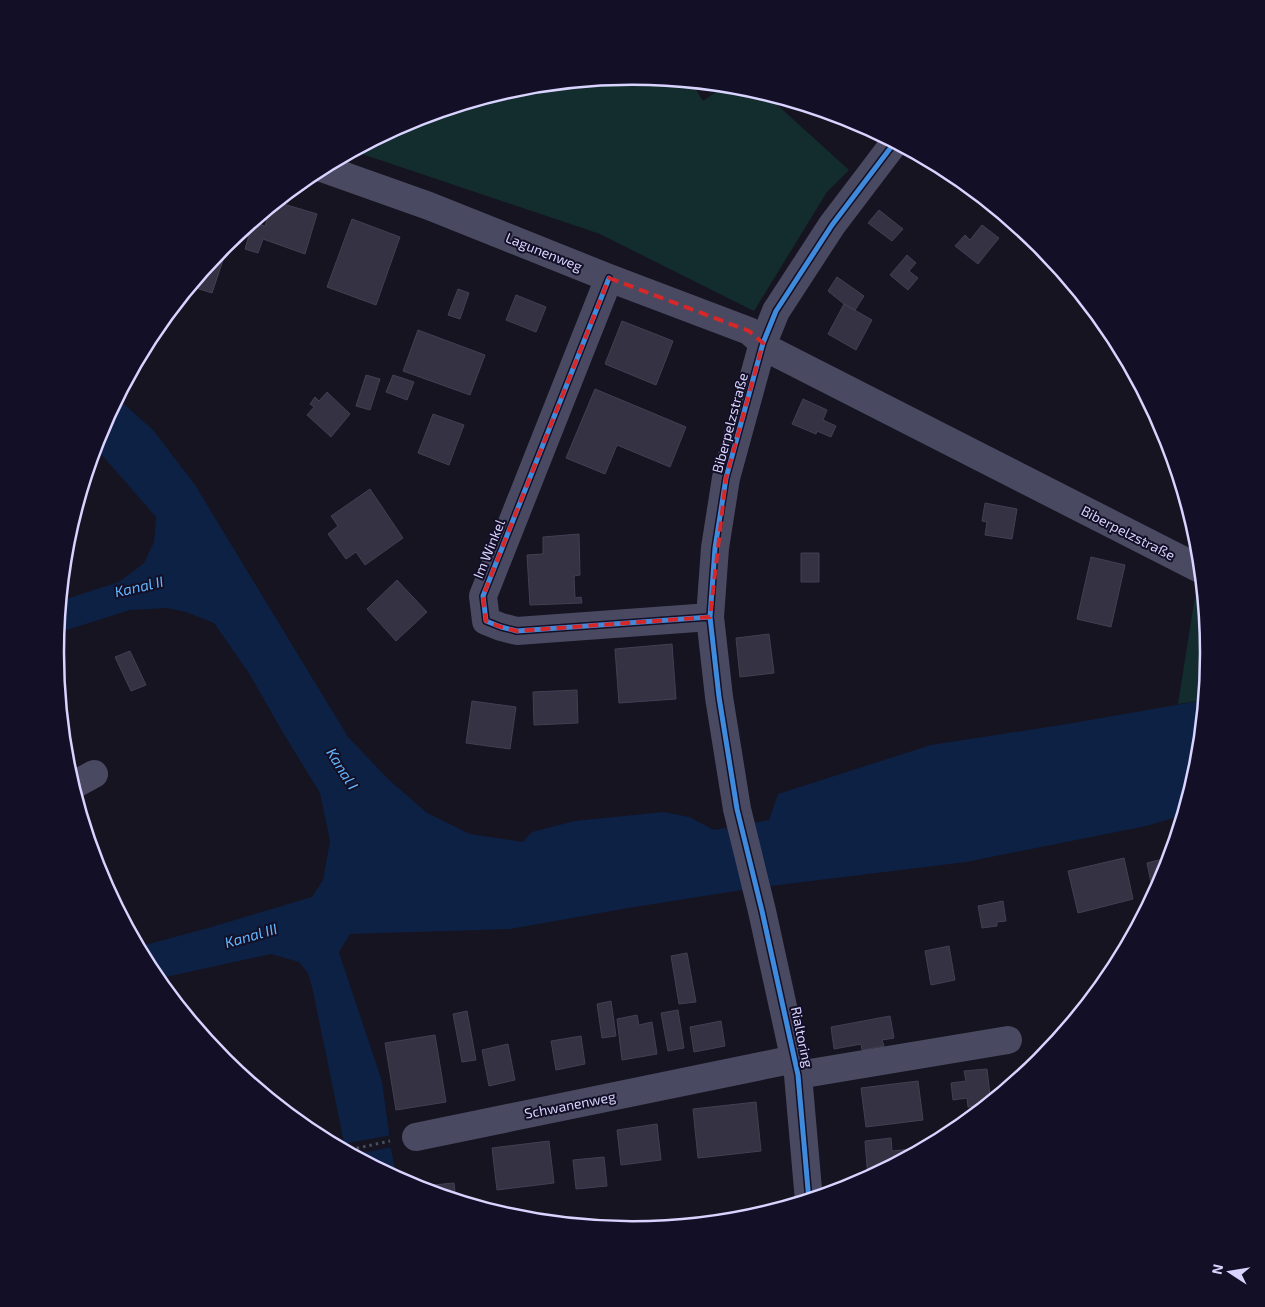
<svg xmlns="http://www.w3.org/2000/svg" width="1265" height="1307" viewBox="0 0 1265 1307" font-family="'Exo 2',sans-serif">
<style>
.green{fill:#132c2d}
.water{fill:#0d2144}
.pier{fill:#161421}
.building{fill:#343243;stroke:#433f54}
.lines{fill:none;stroke-linecap:round;stroke-linejoin:round}
.path{stroke:#44505f;stroke-width:3;stroke-dasharray:2.5 4;stroke-linecap:butt}
.minor{stroke:#4a4962;stroke-width:28}
.cycleway-casing{stroke:#130f26;stroke-width:8}
.cycleway{stroke:#408adc;stroke-width:5}
.marked{fill:none;stroke:#d62828;stroke-width:4;stroke-dasharray:10 6;stroke-linejoin:round}
.labels{text-anchor:middle;stroke-width:4;stroke-linejoin:round;paint-order:stroke}
.street-label{font-size:14px;fill:#d9d4ff;stroke:#130f26}
.water-label{font-size:15px;font-style:italic;fill:#62b6ff;stroke:#130f26}
.rim{fill:none;stroke:#d9d4ff;stroke-width:2.5}
</style>
<rect width="100%" height="100%" fill="#161421"/>
<!-- green -->
<path class="green" d="M633,76L691,82L703,101L726,85L745,87L763,92L849,170L827,192L754,311L600,234L353,151L412,120L520,87Z
M1201,558L1210,654L1205,700L1178,704Z"/>
<!-- water -->
<path class="water" d="M117,398L154,431L195,485L348,737L387,778L427,813L470,834L523,842L532,832L575,821L663,812L689,817L714,830L769,820L778,794L931,745L1067,724L1205,700L1199,766L1186,809L1177,817L1146,826L966,862L761,887L628,908L510,929L350,934L339,952L341,959L382,1081L391,1149L397,1179L346,1152L313,991L308,973L299,962L271,954L156,979L152,974L138,947L208,928L312,897L323,880L330,841L320,793L282,731L249,673L214,623L186,612L167,608L130,610L57,633L60,600L69,598L119,582L144,563L154,542L156,517L95,447L99,432Z"/>
<!-- pier -->
<path class="pier" d="M392,1135L393,1147L351,1155L344,1151L342,1144Z"/>
<!-- building -->
<path class="building" d="M277,202L317,214L305,254L263,239L258,253L245,249L253,222L265,226L271,207Z
M879,210L903,229L892,241L868,223Z
M352,219L400,237L376,305L327,287Z
M982,225L999,238L978,264L955,246L965,235L970,240Z
M229,242L212,293L190,286L224,245Z
M907,255L916,263L909,271L918,278L908,290L890,275Z
M837,277L864,296L855,310L844,304L828,291Z
M458,289L469,293L460,319L448,315Z
M516,295L546,307L536,332L506,320Z
M844,304L872,320L856,350L828,334Z
M622,321L673,341L656,385L605,364Z
M418,330L485,355L470,395L403,371Z
M366,375L380,379L370,410L356,406Z
M393,375L414,382L407,400L386,392Z
M595,389L686,427L670,467L617,445L605,474L566,458Z
M327,392L350,414L331,437L307,415L314,407L310,404L315,397L319,401Z
M803,399L827,410L823,420L836,426L831,437L817,431L816,434L792,424Z
M433,414L464,425L449,465L418,453Z
M370,489L403,538L365,565L356,552L346,559L328,534L338,526L331,516Z
M985,503L1017,509L1012,539L985,535L987,522L982,521Z
M579,534L580,575L574,576L575,598L581,597L582,603L530,605L527,555L543,554V537Z
M801,553H819V582H801Z
M1091,557L1125,565L1111,627L1077,619Z
M397,580L427,612L396,641L367,609Z
M769,634L774,673L740,677L736,638Z
M672,644L676,699L619,703L615,649Z
M130,651L146,685L131,691L115,657Z
M577,690L578,723L534,725L533,692Z
M472,701L516,707L510,749L466,743Z
M1171,857L1166,875L1157,891L1153,892L1147,863Z
M1124,858L1133,899L1078,913L1068,871Z
M1003,901L1006,921L997,922V926L982,928L978,906Z
M949,946L955,980L931,985L925,951Z
M687,953L696,1002L679,1004L671,956Z
M611,1001L616,1036L602,1038L597,1004Z
M678,1010L684,1048L668,1051L661,1013Z
M467,1011L476,1060L462,1062L453,1014Z
M637,1015L639,1025L652,1022L657,1054L622,1060L617,1019Z
M890,1016L894,1038L882,1040L884,1046L862,1050L861,1044L834,1049L831,1027Z
M721,1021L725,1046L694,1052L690,1027Z
M435,1035L446,1102L396,1110L385,1043Z
M581,1036L585,1064L556,1070L551,1041Z
M508,1044L515,1080L489,1086L482,1050Z
M987,1069L991,1103L989,1104L968,1107L967,1098L953,1100L951,1083L966,1081L964,1071Z
M918,1081L923,1120L866,1127L861,1088Z
M756,1102L761,1151L698,1158L693,1109Z
M657,1124L661,1160L621,1165L617,1130Z
M891,1138L892,1151L912,1149V1156L868,1179L865,1141Z
M549,1141L554,1183L497,1190L492,1148Z
M604,1157L607,1186L576,1189L573,1160Z
M454,1183L456,1201L412,1187Z"/>
<g class="lines">
<!-- path -->
<path class="path" d="M1209,641L1207,652L1210,656
M344,1151L390,1141"/>
<!-- minor -->
<path class="minor" d="M322,168L429,206L609,278L749,331L772,351L1202,570
M609,278L483,596L486,621L501,627L517,631L710,617
M72,786L94,774
M798,1075L1008,1040
M416,1137L795,1059
M809,1201L798,1075L762,911L737,809L719,697L710,617L715,548L726,478L763,343L776,311L832,225L895,142"/>
<!-- cycleway casing -->
<g class="cycleway-casing">
<path id="cycleway" d="M609,278L483,596L486,621L501,627L517,631L710,617
M809,1201L798,1075L762,911L737,809L719,697L710,617L715,548L726,478L763,343L776,311L832,225L895,142"/>
</g>
<!-- cycleway -->
<use href="#cycleway" class="cycleway"/>
</g>
<!-- marked area -->
<path class="marked" d="M609,278L749,331L763,343L726,478L710,617L517,631L501,627L486,621L483,596Z"/>
<g class="labels">
<!-- street labels -->
<g class="street-label">
<text transform="translate(544 252) rotate(22)" y="5">Lagunenweg</text>
<text transform="translate(730 423) rotate(-75)" y="5">Biberpelzstraße</text>
<text transform="translate(1128 533) rotate(27)" y="5">Biberpelzstraße</text>
<text transform="translate(489 549) rotate(-68)" y="5">Im Winkel</text>
<text transform="translate(802 1037) rotate(78)" y="5">Rialtoring</text>
<text transform="translate(570 1105) rotate(-11)" y="5">Schwanenweg</text>
</g>
<!-- water labels -->
<g class="water-label">
<text transform="translate(139 587) rotate(-13)" y="5">Kanal II</text>
<text transform="translate(342 769) rotate(58)" y="5">Kanal I</text>
<text transform="translate(251 936) rotate(-16)" y="5">Kanal III</text>
</g>
</g>
<!-- crop -->
<path d="M0 0H1265V1307H0ZM64 653a568 568 0 1 1 1136 0a568 568 0 1 1-1136 0Z" fill="#130f26" fill-rule="evenodd"/>
<path class="rim" d="M64 653a568 568 0 1 1 1136 0a568 568 0 1 1-1136 0Z"/>
<!-- north arrow -->
<g transform="translate(1230 1272) rotate(282)" stroke="#130f26" stroke-width="4" paint-order="stroke">
<path d="M0-4L9 19L0 12L-9 19Z" fill="#d9d4ff"/>
<text y="-8" font-size="14" font-weight="bold" text-anchor="middle" fill="#d9d4ff">N</text>
</g>
</svg>
